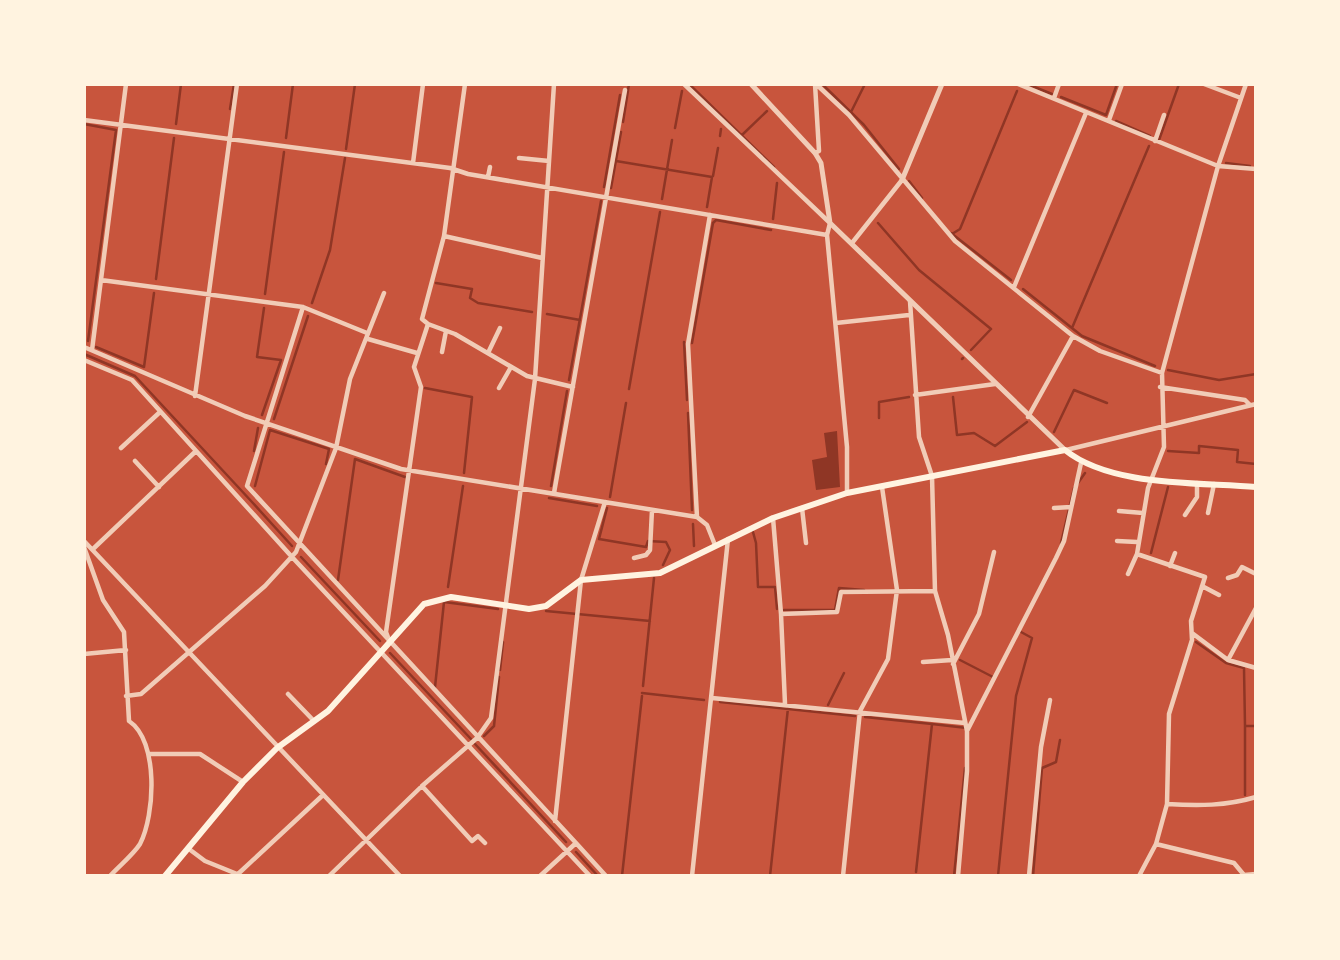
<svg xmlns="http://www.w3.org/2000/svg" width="1340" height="960" viewBox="0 0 1340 960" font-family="Inter,sans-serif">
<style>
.water{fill:#8f3625}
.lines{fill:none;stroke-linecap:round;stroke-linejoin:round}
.stream{stroke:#8f3625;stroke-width:2.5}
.minor{stroke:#f1ccb7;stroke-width:4.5}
.tertiary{stroke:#f1ccb7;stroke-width:5}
.secondary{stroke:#fff3e0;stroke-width:6}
</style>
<rect width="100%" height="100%" fill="#c8553d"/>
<!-- water -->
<path class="water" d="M837,431L840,487L816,490L812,460L827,457L824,433Z"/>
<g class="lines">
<!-- stream -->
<path class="stream" d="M689,84L774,167
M822,84L864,125L899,169
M1027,84L1052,94
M621,85V84
M1061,97L1106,115L1117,84
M230,109L234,84
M851,112L865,84
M1116,121L1150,136
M623,122L629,84
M84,124L116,130L88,341
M176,124L181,84
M675,128L682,91
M742,135L767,111
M720,136L721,129
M286,138L293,84
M1159,140L1179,84
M346,149L355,84
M616,161L712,177L707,207
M1226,163L1250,166
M713,176L718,148
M909,181L922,198
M604,187L620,95
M611,188L621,132
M662,199L672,140
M773,219L777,183
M878,223L919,270L991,329L971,350
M951,233L1011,280
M952,234L960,229L1017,91
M156,279L174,138
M436,283L472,289L470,298L478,303L532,312
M1023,289L1082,336L1155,366
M265,294L284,152
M312,303L330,250L345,158
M547,314L580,320
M1072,328L1149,146
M684,342L687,400
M692,343L713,223L716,220L771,230
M96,347L144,367L154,293
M84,354L135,376L252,502
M962,359L963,358
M1168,370L1219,380L1256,374
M569,380L601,201
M425,388L472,397L464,473
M629,389L660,212
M953,397L957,435L974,433L995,446L1027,422
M688,413L692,510
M262,415L281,360L257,357L264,308
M879,418V402L909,397
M274,419L308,316
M1054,432L1074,390L1107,403
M254,451L258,428
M1168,451L1199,453V446L1238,450L1237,462L1256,464
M1078,483L1085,473
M255,486L270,430L329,449L326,464
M551,486L567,391
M610,497L626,403
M549,498L597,506
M252,502L292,546
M607,508L599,539L646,547L648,541L666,542L670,550L663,565
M693,524L694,546
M753,532L756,543L758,587H775L777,609
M1061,543L1074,488
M1151,553L1168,487
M301,557L380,641
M338,580L355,459L405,477
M448,587L463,486
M784,610H835L839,588L864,590
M546,611L650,621
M1196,642L1226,663L1244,668L1245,726
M390,653L471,739
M960,660L993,677
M500,670L503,642
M643,686L654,578
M435,687L444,602L498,609
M642,693L704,700
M720,702L855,716
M828,705L844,673
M865,717L932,724L916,872
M932,724L967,728
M484,736L494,726L499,677
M475,744L566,842
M1245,795V726H1256
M576,852L598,876
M622,876L642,696
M770,876L788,708
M954,876L965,768
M998,876L1016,696L1032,638L1021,632
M1033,876L1042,768L1056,762L1060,740"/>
<!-- minor -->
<path class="minor" d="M684,84L830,223L827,235L847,447V493
M815,84L819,151L815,153
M816,84L849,115L955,241L1073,336L1100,351L1162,373
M1018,84L1218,166L1256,169
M1204,84L1241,98
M1054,98L1059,84
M84,120L450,168L468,174L827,235
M1109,120L1122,84
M1155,141L1164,115
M519,158L549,161
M413,163L423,84
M488,177L490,167
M444,236L542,258
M852,243L902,180
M101,280L303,307L367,333
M1014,287L1086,113
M910,301L919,437L932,476L935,591L948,635L967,731V771L958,876
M303,307L247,486L576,843
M836,323L909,315
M428,324L455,334L527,376L573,387
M368,339L417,353
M84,347L245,416L401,469L697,517L707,525L715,545
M92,350L126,84
M442,352L446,331
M488,353L500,328
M84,360L132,380L292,557L590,876
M1160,387L1245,400L1250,405
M499,388L511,367
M915,395L995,384
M195,396L237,84
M1028,417L1073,336
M121,448L160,412
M1066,450L1256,404
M135,461L159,487
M554,493L625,90
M802,508L806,543
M1054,508L1071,507
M1119,511L1143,513
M1208,513L1214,484
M1185,515L1197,497V483
M697,517L688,344L710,215
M773,518L781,614
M84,541L400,876
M1117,541L1137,542
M84,547L103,600L124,632L129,721C159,741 155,815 140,844C133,855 119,866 110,876
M93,549L196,451
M634,558L646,555L650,550L652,510
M1170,566L1175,553
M1128,574L1137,554
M1228,578L1237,575L1242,567L1256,574
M1202,586L1219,595
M1192,633L1228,660L1256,668
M389,640L386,632L421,387L414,367L428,324L422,319L444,236L465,84
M84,654L126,650
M1228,660L1256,608
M923,662L952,660
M953,664L979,614L994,552
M288,694L314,721
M126,696L141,694L265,586L296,552L336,448L350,379L384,293
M712,698L965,723
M785,704L781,614L837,612L841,592L935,591
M967,731L1056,558L1064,541L1081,463
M149,754H200L243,782
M422,786L472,841L478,836L485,843
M1167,804C1198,806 1226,806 1256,797
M555,821L581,580L605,502
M1156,844L1234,863L1244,875L1256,874
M189,849L205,861L242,876
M238,874L323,795
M329,876L422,786L477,738L491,718L535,379L554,84
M540,876L576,843L606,876
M692,876L728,539
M843,876L860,711L888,659L897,590L882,487
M1029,876L1041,747L1050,700
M1139,876L1156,844L1167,804L1169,714L1192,640L1191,621L1205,577L1137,554L1148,488L1164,447L1162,373L1218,166L1246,84"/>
<!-- tertiary -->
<path class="tertiary" d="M751,84L815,153L821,163L830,223L1065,450
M902,180L942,84"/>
<!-- secondary -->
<path class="secondary" d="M165,876L243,782L277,748L328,711L424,604L451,597L529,609L546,606L581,580L660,573L773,518L847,493L1065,450C1111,487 1198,482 1256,487"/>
</g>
<!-- border -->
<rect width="1340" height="960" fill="none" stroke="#fff3e0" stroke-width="172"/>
</svg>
